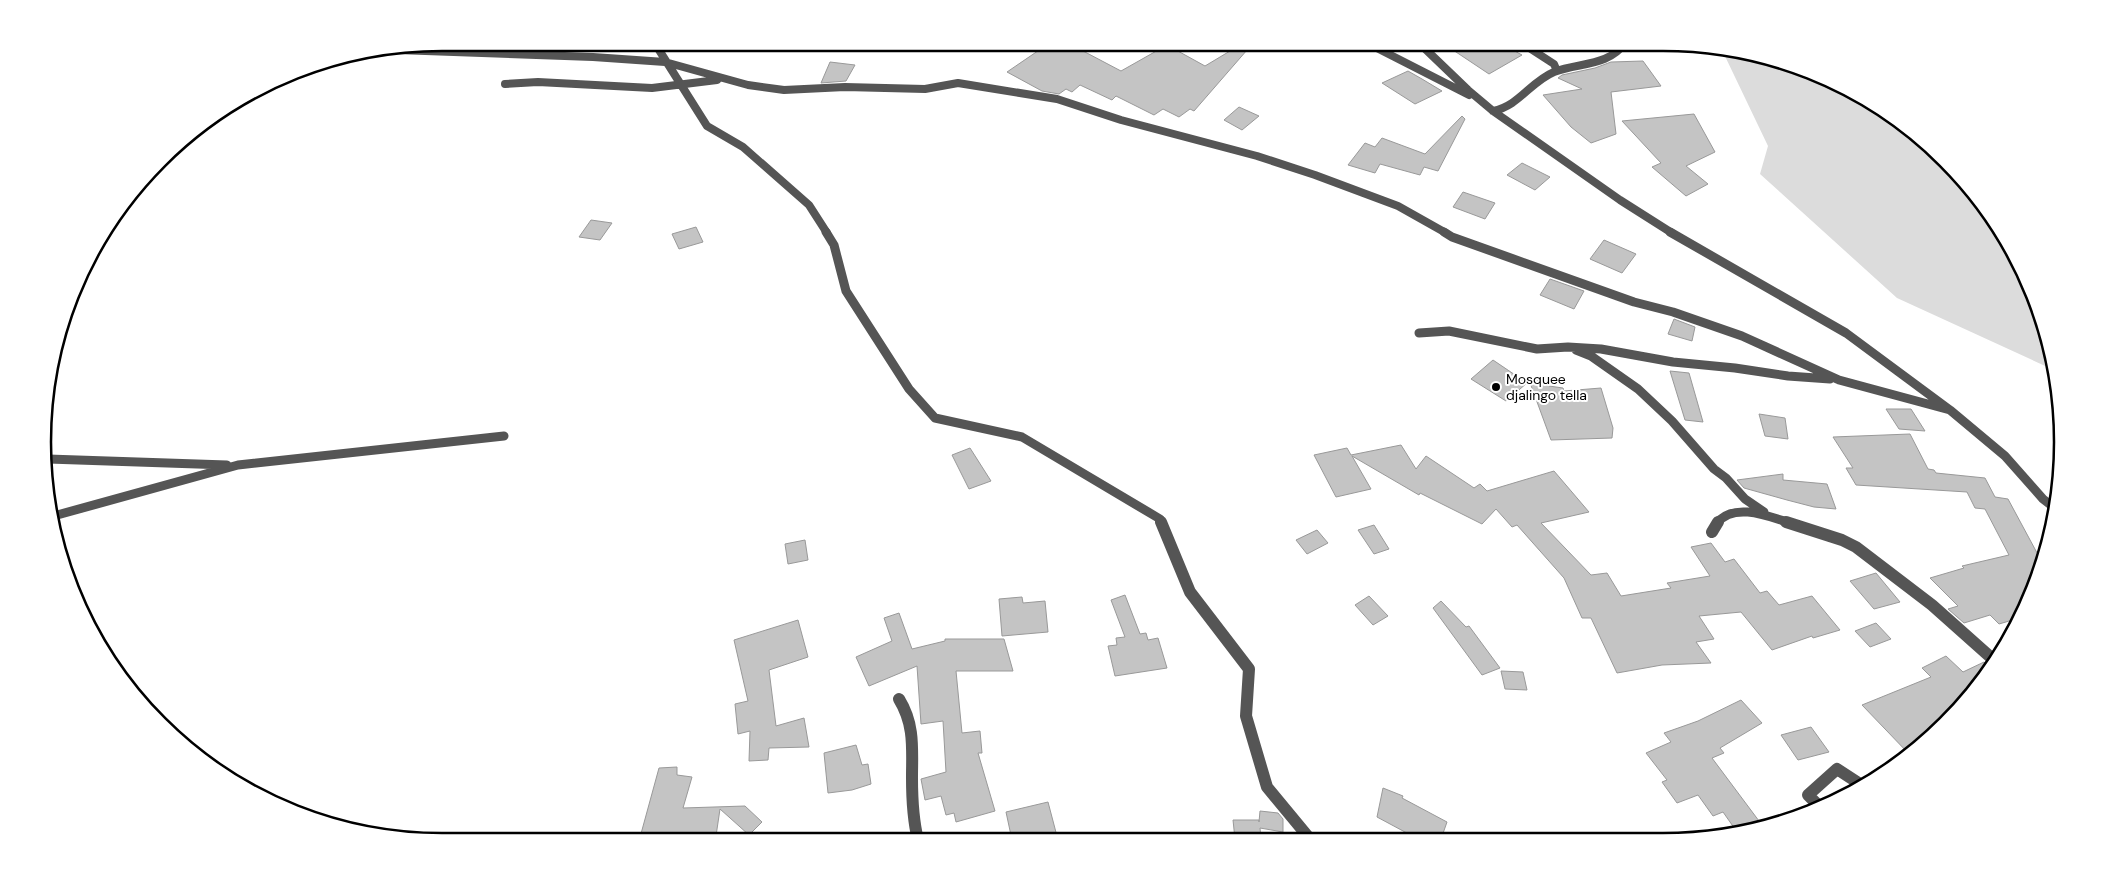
<svg xmlns="http://www.w3.org/2000/svg" width="2105" height="884" viewBox="0 0 2105 884" font-family="'DM Sans',sans-serif">
<style>
.green{fill:#dcdcdc}
.building{fill:#c4c4c4;stroke:#999}
.lines{fill:none;stroke-linecap:round;stroke-linejoin:round}
.street-far2{stroke:#555;stroke-width:8}
.street-far1{stroke:#555;stroke-width:9}
.street{stroke:#555;stroke-width:12}
.poi-dot{fill:#000;stroke:#fff;stroke-width:2}
.labels{text-anchor:middle;stroke-width:4;stroke-linejoin:round;paint-order:stroke}
.poi-label{font-size:14px;fill:#000;stroke:#fff;text-anchor:start}
.rim{fill:none;stroke:#000;stroke-width:2.5}
</style>
<rect width="100%" height="100%" fill="#fff"/>
<!-- green -->
<path class="green" d="M1723,52L1791,64L1862,96L1926,141L1980,199L2021,265L2049,338L2054,370L1897,298L1760,174L1768,146Z"/>
<!-- building -->
<path class="building" d="M1051,42H1066L1121,71L1167,45L1205,66L1245,42H1254L1194,111L1190,109L1179,117L1163,109L1154,115L1116,96L1112,100L1080,85L1072,92L1066,89L1059,94L1042,91L1007,72Z
M1441,42H1498L1522,55L1489,74Z
M1643,61L1661,86L1611,92L1616,134L1591,143L1571,127L1543,95L1582,89L1558,78L1562,75L1595,68L1611,62Z
M830,62L855,65L846,81L821,83Z
M1408,71L1422,79L1442,91L1415,104L1382,83Z
M1239,107L1259,116L1242,130L1224,120Z
M1694,114L1715,152L1686,166L1708,184L1686,196L1652,167L1661,163L1622,121Z
M1462,116L1465,119L1438,171L1424,167L1420,175L1380,164L1375,173L1348,165L1365,143L1375,147L1382,138L1425,154Z
M1522,163L1550,177L1535,190L1507,175Z
M1463,192L1495,203L1485,219L1453,207Z
M591,220L612,223L600,240L579,237Z
M696,227L703,242L679,249L672,234Z
M1604,240L1636,254L1622,273L1590,259Z
M1550,279L1584,291L1574,309L1540,295Z
M1674,319L1695,327L1692,341L1668,334Z
M1493,360L1527,383L1506,401L1471,379Z
M1670,371L1689,373L1703,422L1685,420Z
M1529,380L1548,381L1549,386L1563,388L1564,391L1601,388L1613,428L1612,438L1551,440Z
M1886,409H1911L1925,431L1899,429Z
M1759,414L1785,418L1788,439L1765,436Z
M1910,434L1928,469L1934,470L1936,473L1985,478L1995,497L2008,499L2043,564L2041,570L2016,619L1999,624L1990,615L1964,623L1948,609L1958,606L1930,578L1964,568L1962,566L2009,555L1985,509L1975,508L1967,492L1856,485L1846,468H1853L1833,437Z
M1401,445L1416,469L1426,456L1474,488L1480,484L1487,491L1554,471L1589,512L1541,523L1591,575L1607,573L1621,596L1671,588L1667,583L1710,576L1691,547L1711,543L1725,562L1734,559L1760,593L1767,591L1779,605L1812,596L1840,630L1813,638L1812,636L1772,650L1741,612L1699,616L1714,639L1696,642L1711,663L1662,665L1617,673L1591,618H1582L1564,578L1517,525L1512,527L1496,509L1482,524L1420,493L1419,495L1352,456L1371,489L1336,497L1314,455L1347,448L1351,455Z
M970,448L991,481L969,489L952,455Z
M1783,474V480L1827,484L1836,509L1814,507L1787,500L1744,488L1737,480Z
M1374,525L1389,549L1374,554L1358,530Z
M1317,530L1328,543L1307,554L1296,540Z
M805,540L808,560L788,564L785,544Z
M1876,573L1900,602L1874,609L1850,581Z
M1125,595L1140,634L1146,633L1148,640L1158,638L1167,668L1115,676L1108,646L1117,645L1116,638L1125,637L1111,600Z
M1369,596L1388,616L1373,625L1355,605Z
M1022,597L1023,603L1045,601L1048,632L1002,636L999,599Z
M1441,601L1466,627L1469,626L1500,668L1482,675L1433,608Z
M899,613L912,649L945,641V639H1004L1013,671H956L962,733L980,731L982,753H978L995,811L956,822L954,813L946,815L941,796L925,800L921,779L946,772L943,721L921,724L917,666L869,686L856,657L892,641L884,618Z
M798,620L808,657L769,670L776,726L804,718L809,747L769,748L768,760L749,761L750,731L738,734L735,704L748,701L734,640Z
M1876,623L1891,639L1870,647L1855,631Z
M1946,656L1963,672L1984,662L1991,668L1926,743L1909,754L1862,705L1931,677L1922,668Z
M1501,671L1523,672L1527,690L1505,689Z
M1741,700L1762,723L1720,748L1724,753L1712,758L1762,825L1737,832L1723,812L1713,816L1698,795L1677,803L1662,782L1667,780L1646,753L1671,742L1664,733L1698,721Z
M1811,727L1829,752L1798,760L1781,735Z
M856,745L862,765L868,764L871,784L852,790L828,793L824,753Z
M677,767V775L692,777L683,808L745,806L762,822L749,835L720,809L716,836L683,838L682,841H639L659,768Z
M1383,788L1403,796L1402,798L1447,822L1441,839H1418L1377,817Z
M1048,802L1058,840H1012L1006,812Z
M1260,811L1278,813L1283,819V832L1260,828L1261,839H1235L1233,820H1259V822Z"/>
<g class="lines">
<!-- street-far2 -->
<path class="street-far2" d="M654,42L707,126L743,147L809,205L827,233
M1365,42L1469,95
M1418,42L1468,90L1493,111L1620,200L1672,233
M1520,42L1554,64L1557,71
M397,50L593,57L665,62L748,85L784,90L845,87L925,89L958,83L1057,99L1121,120L1257,156L1315,175L1398,206L1446,233
M505,84L538,82L652,88L717,80
M1493,111C1519,106 1530,82 1554,72C1580,62 1608,67 1626,42"/>
<!-- street-far1 -->
<path class="street-far1" d="M826,232L834,245L846,291L909,389L935,418L1022,437L1160,519L1162,523
M1444,232L1452,237L1634,302L1673,312L1742,336L1839,380L1950,410
M1670,232L1846,333L1950,410L2005,456L2043,499L2056,509
M1419,333L1449,331L1537,349L1568,347L1601,349L1673,362L1735,368L1788,376L1830,379
M1576,350L1591,356L1638,389L1672,421L1714,469L1726,478L1745,499L1764,512
M48,459L227,465
M50,517L238,465L504,436
M1717,523C1734,502 1768,516 1790,523"/>
<!-- street -->
<path class="street" d="M1161,522L1190,592L1249,669L1246,716L1267,787L1310,839
M1786,522L1842,540L1856,547L1932,605L1996,662
M1712,532L1718,522
M899,699C915,725 912,749 912,778C912,799 913,820 918,840
M1821,808L1808,795L1837,769L1860,784"/>
</g>
<!-- markers -->
<circle class="poi-dot" cx="1496" cy="387" r="5"/>
<g class="labels">
<!-- poi labels -->
<g class="poi-label">
<text x="1506" y="384">Mosquee<tspan x="1506" dy="16">djalingo tella</tspan></text>
</g>
</g>
<!-- crop -->
<path d="M0 0H2105V884H0ZM442 51H1663A391 391 0 0 1 2054 442V442A391 391 0 0 1 1663 833H442A391 391 0 0 1 51 442V442A391 391 0 0 1 442 51Z" fill="#fff" fill-rule="evenodd"/>
<path class="rim" d="M442 51H1663A391 391 0 0 1 2054 442V442A391 391 0 0 1 1663 833H442A391 391 0 0 1 51 442V442A391 391 0 0 1 442 51Z"/>
</svg>
